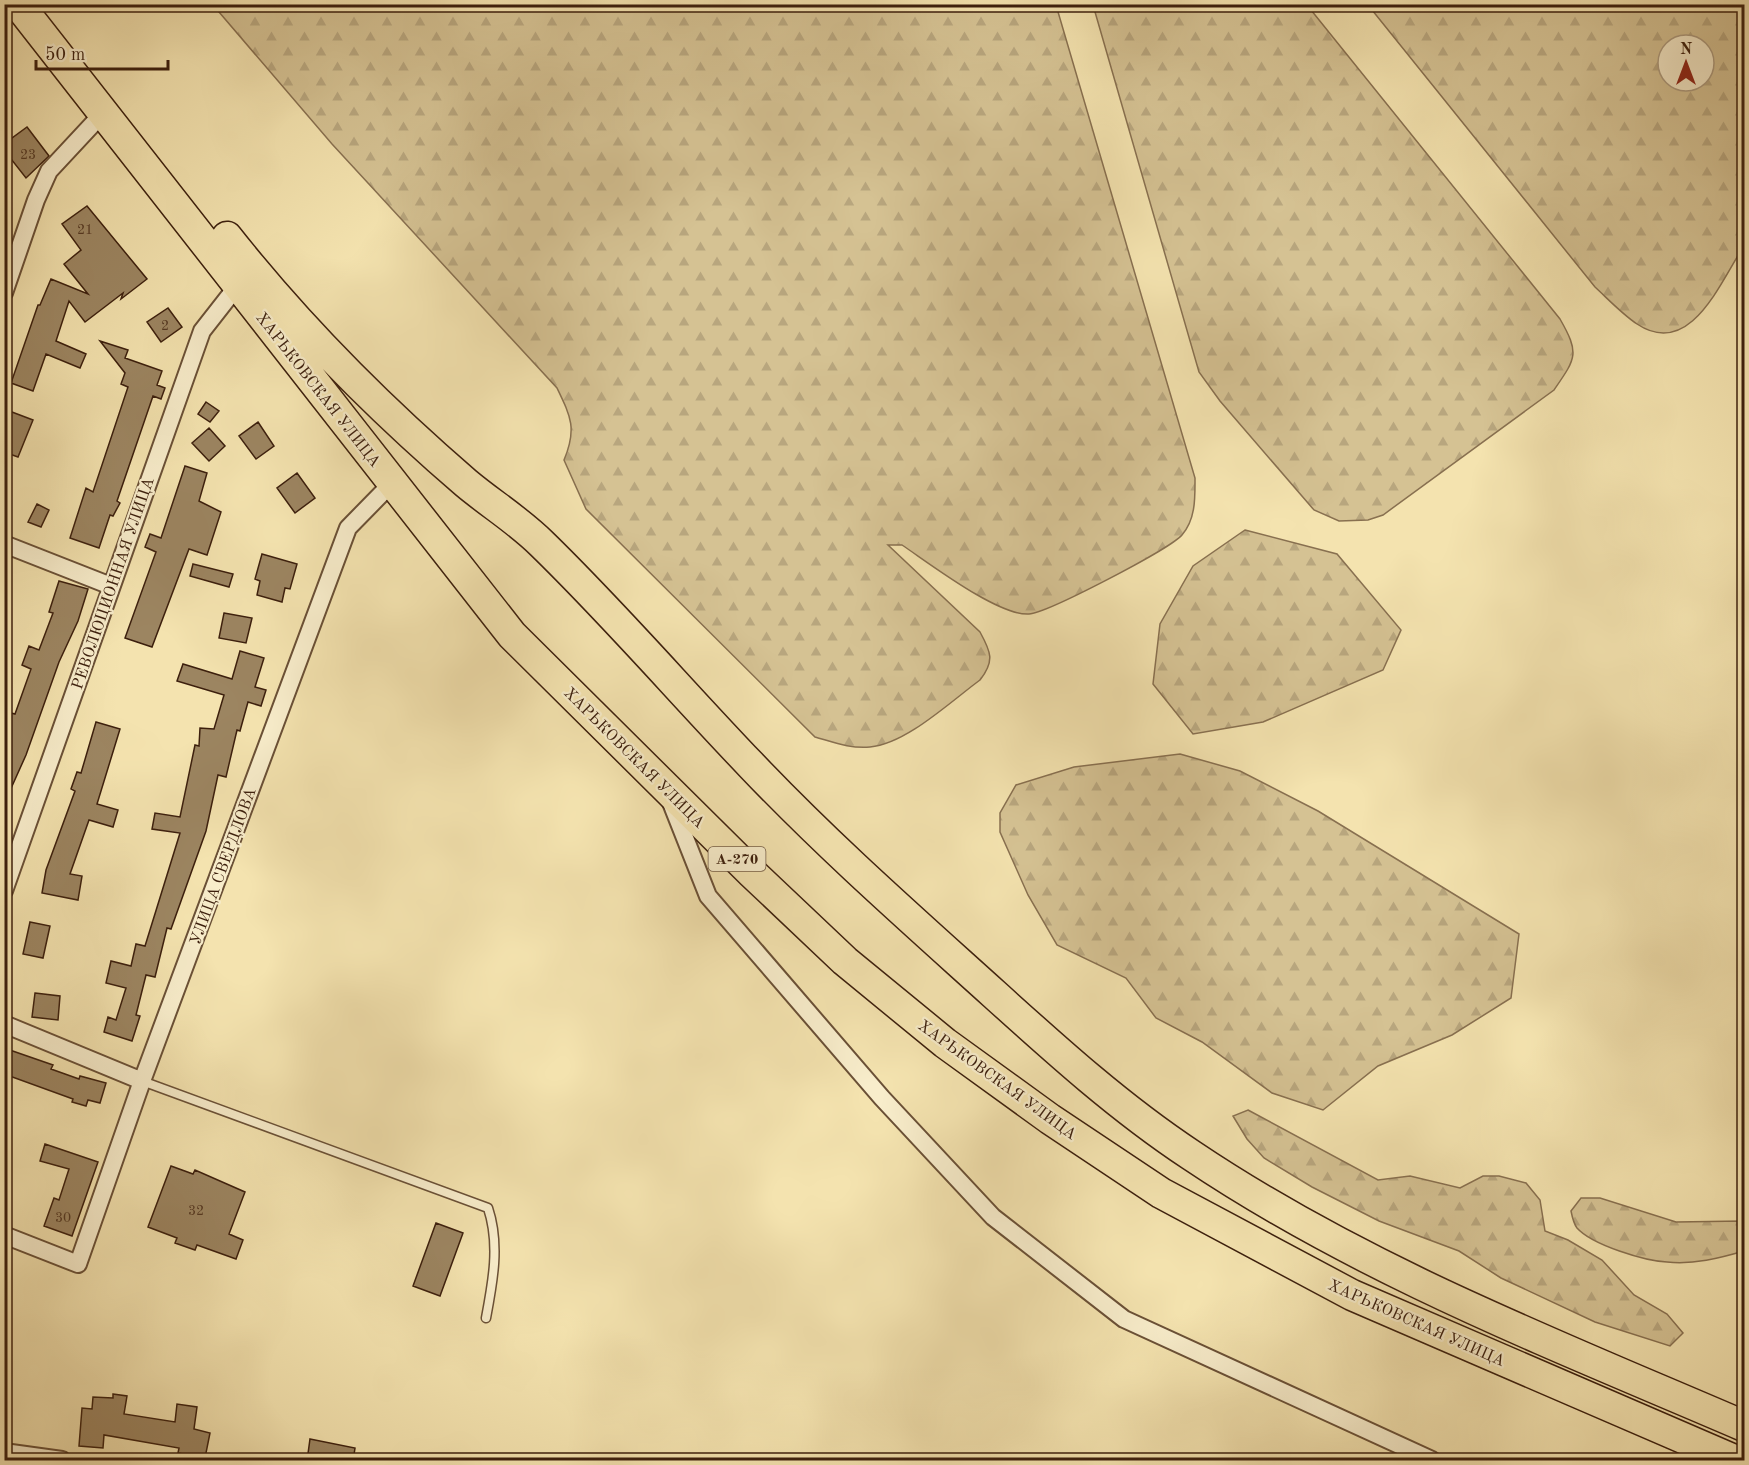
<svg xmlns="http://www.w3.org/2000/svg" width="1749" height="1465" viewBox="0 0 1749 1465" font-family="'Old Standard TT',serif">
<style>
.forest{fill:url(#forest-firs);stroke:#887050;stroke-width:1.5;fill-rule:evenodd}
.building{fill:#9c8561;stroke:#3c1f0d;stroke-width:1.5}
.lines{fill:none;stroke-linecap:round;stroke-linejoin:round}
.lane-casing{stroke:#6a5036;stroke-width:11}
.street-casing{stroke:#6a5036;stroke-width:20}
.highway-casing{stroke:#3c1f0d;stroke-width:33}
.lane{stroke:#f8edcb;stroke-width:8}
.street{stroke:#f8edcb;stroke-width:16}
.highway{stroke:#f4e3af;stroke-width:30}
.labels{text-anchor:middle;stroke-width:4.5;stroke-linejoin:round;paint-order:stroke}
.number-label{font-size:14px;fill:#543822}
.shield{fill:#f8edcb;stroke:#745d46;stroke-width:1.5}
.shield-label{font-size:15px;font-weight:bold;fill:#3c1f0d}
.street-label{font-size:16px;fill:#3c1f0d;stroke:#f8edcb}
</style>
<defs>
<pattern id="forest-firs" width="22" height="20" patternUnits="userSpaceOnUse" patternTransform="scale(1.5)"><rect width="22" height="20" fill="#d5c293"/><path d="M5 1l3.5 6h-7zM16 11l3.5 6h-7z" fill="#b8a67e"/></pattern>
</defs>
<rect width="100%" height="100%" fill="#f4e3af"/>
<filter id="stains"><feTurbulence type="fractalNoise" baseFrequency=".00333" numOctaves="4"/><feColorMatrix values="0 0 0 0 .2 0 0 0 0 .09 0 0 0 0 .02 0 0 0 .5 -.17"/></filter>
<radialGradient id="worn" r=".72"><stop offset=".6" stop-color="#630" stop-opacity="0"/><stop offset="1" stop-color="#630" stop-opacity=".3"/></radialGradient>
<!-- forest -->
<path class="forest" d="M213,5H1056L1195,478C1195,497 1196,519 1182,535C1170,549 1047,613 1029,614C998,616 929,563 902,545H888L980,632C991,652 995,661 980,680C950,702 906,744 870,747C851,749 833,742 815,737L586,509L564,460C577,429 571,417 557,388L332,144Z
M1093,5H1307L1560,319C1580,354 1576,358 1554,390L1383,515L1368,520L1339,521L1314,510L1220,401L1199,372Z
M1368,5H1744V246C1721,280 1691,360 1637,324C1622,314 1608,299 1595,287ZM1668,45H1704V81H1668Z
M1245,530L1337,554L1401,630L1383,670L1263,722L1193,734L1153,684L1160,624L1193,566Z
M1180,754L1240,771L1318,811L1519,934L1511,998L1452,1035L1378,1066L1323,1110L1272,1093L1202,1042L1156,1018L1126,978L1057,945L1028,895L1000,832V813L1016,785L1074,767Z
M1248,1110L1378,1180L1410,1176L1460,1188L1483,1176H1499L1526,1183L1540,1200L1545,1231L1568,1240L1602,1260L1634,1295L1667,1314L1683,1333L1670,1346L1595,1322L1501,1278L1459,1251L1379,1221L1312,1187L1264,1158L1247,1139L1233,1116Z
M1581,1198H1600L1676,1222L1742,1221L1744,1223V1251C1720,1258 1693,1265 1667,1262C1645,1261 1592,1245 1577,1228C1574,1224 1572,1216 1571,1211Z"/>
<!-- building -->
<path class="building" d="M27,127L49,156L26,178L4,150V144Z
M87,206L147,279L121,299L123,293L85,322L69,301L56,341L86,354L80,368L46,354L33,391L11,383L38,305H40L51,279L88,294L64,264L81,250L62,224Z
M168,308L182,327L161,342L147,322Z
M100,341L128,350L125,358L162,371L157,385L165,388L161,399L153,396L117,501L120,503L113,516L110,515L99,548L70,538L86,488L93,492L128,387L121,384L125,373Z
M206,402L219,411L210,422L198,414Z
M4,409L33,420L18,457L4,452Z
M258,422L274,446L256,459L239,436Z
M209,428L225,446L209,461L192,443Z
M185,466L207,473L199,501L221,512L207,555L189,549L152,647L125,638L156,552L145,547L150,534L161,538Z
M297,473L315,498L295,513L277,488Z
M37,504L49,510L41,527L28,522Z
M262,554L297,564L290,589L285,588L282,602L257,595L260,581L255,579Z
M193,564L233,574L229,587L190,576Z
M59,581L88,589L78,621L59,662L26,755L4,804V731L11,713L15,714L31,669L22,665L29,646L39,650L53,613L49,612Z
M224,613L252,618L246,643L219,638Z
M240,651L264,658L255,687L266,690L261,706L248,702L240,731L237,730L226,777L218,775L206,831L171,929L167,928L155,977L146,975L136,1015L140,1016L132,1041L104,1032L108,1017L116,1020L126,988L106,983L111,961L131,966L136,944L145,946L180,833L152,829L155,813L180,817L195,745L199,746L200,728L214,729L224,695L177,681L183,664L232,679Z
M96,722L120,729L97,804L118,810L113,827L89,820L70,874L82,876L78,900L42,893L46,870L75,791L71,789L77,772L81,773Z
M30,922L50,926L43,958L23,954Z
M35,993L60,996L58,1020L32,1017Z
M4,1048L53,1065L51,1069L79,1079L80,1076L106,1083L100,1103L88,1100L86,1106L72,1102L73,1099L4,1074Z
M45,1144L98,1162L72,1236L44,1226L54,1198L59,1200L69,1169L40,1161Z
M171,1166L193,1174L195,1170L245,1192L229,1234L243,1240L236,1259L197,1245L195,1250L175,1243L177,1238L148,1227Z
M436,1223L463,1233L440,1296L413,1286Z
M113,1394L127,1396L124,1414L175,1422L177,1404L197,1407L194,1429L210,1433L205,1458L178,1453L179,1448L104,1435L103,1448L79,1446L82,1408L92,1409L93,1397L113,1398Z
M310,1439L355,1448L353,1461H307Z"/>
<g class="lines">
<!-- lane casing -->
<g class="lane-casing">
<path id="lane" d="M142,1081L488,1208C500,1244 493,1281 486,1318"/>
</g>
<!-- street casing -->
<g class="street-casing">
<path id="street" d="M4,293L36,200L49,171L103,113
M4,544L111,586
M670,800L708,896L882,1098L993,1217L1124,1319L1432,1460
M4,891L202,331L238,285
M4,1024L142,1081
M4,1235L78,1264L142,1081L348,528L392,483
M4,1452L62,1460"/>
</g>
<!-- highway casing -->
<g class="highway-casing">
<path id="highway" d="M18,4L512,635L752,873L845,961L945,1043L1050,1119L1161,1193L1352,1295L1734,1460
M227,237C298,327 379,408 466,483C491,504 519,521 542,544C615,615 681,692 751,765C828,846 911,919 994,994C1057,1051 1120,1108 1191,1155C1362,1270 1556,1345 1744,1426"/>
</g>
<!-- lane -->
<use href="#lane" class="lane"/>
<!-- street -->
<use href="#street" class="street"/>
<!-- highway -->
<use href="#highway" class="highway"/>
</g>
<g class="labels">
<!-- number labels -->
<g class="number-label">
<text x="28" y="159">23</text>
<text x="85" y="234">21</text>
<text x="165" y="330">2</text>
<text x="196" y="1215">32</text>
<text x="63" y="1222">30</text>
</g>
<!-- shield labels -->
<rect class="shield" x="708.5" y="847" width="57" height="24" rx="4.5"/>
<g class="shield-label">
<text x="737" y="864">А-270</text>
</g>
<!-- street labels -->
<g class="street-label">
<text transform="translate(319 389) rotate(52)" y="6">ХАРЬКОВСКАЯ УЛИЦА</text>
<text transform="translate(112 583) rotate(-71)" y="6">РЕВОЛЮЦИОННАЯ УЛИЦА</text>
<text transform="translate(635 757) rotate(45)" y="6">ХАРЬКОВСКАЯ УЛИЦА</text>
<text transform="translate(222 866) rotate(-70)" y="6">УЛИЦА СВЕРДЛОВА</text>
<text transform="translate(998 1079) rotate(36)" y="6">ХАРЬКОВСКАЯ УЛИЦА</text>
<text transform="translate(1417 1322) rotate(24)" y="6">ХАРЬКОВСКАЯ УЛИЦА</text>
</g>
</g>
<!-- margin -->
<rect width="1749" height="1465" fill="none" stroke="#f4e3af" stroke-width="24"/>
<rect x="6" y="6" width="1737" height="1453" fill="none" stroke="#3c1f0d" stroke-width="3"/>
<rect x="12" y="12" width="1725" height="1441" fill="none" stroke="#3c1f0d" stroke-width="1.5"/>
<!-- north arrow -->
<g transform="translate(1686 63)"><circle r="28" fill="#f8edcb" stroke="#ad9b7f" stroke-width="1.5"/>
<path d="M0-4.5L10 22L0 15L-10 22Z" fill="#8f2418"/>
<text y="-9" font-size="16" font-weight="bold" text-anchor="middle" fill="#3c1f0d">N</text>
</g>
<!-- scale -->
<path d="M36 60v9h132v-9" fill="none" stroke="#3c1f0d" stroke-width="3"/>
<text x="45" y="60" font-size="18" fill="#3c1f0d" stroke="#f8edcb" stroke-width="4.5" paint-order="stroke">50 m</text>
<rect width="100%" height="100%" filter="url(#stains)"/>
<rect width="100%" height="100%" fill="url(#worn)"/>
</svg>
